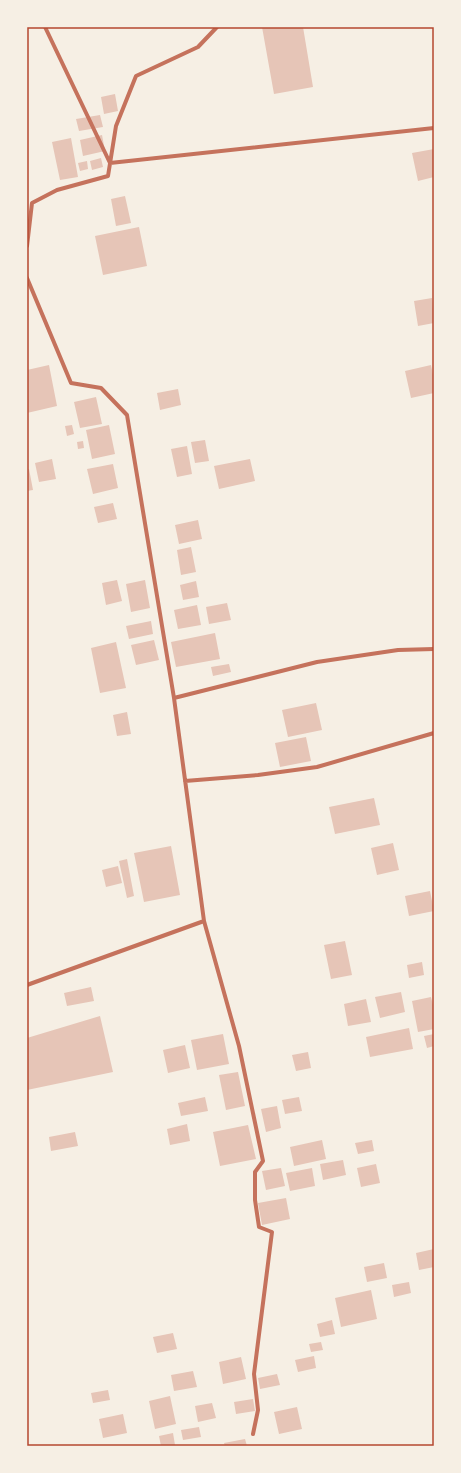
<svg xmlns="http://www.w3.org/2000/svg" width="461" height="1473" viewBox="0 0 461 1473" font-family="Rubik,sans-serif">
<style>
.building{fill:#e6c5b7}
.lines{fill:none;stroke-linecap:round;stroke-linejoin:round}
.minor{stroke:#c5725c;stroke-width:4}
.neatline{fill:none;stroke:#b5482f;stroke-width:1.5}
</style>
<rect width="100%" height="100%" fill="#f6efe4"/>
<!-- building -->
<path class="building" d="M262,27H303L313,87L274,94Z
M115,94L118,111L104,114L101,97Z
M100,115L103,127L79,131L76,119Z
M102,135L105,151L83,156L80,140Z
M71,138L78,177L60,180L52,142Z
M434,149V177L418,181L412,153Z
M101,158L103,167L92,170L90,161Z
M87,161L88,169L80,171L78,163Z
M125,196L131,223L116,226L111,199Z
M139,227L147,266L103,275L95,236Z
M432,298L434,323L418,326L414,301Z
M49,365L57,406L27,413V370Z
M431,365L434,380V393L411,398L405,371Z
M178,389L181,405L160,410L157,393Z
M96,397L102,424L80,428L74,402Z
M72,425L74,434L67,436L65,426Z
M109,425L115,454L92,459L86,430Z
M205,440L209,461L195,463L191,442Z
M83,441L84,448L78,449L77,442Z
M187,446L192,474L177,477L171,449Z
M52,459L56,479L39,482L35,463Z
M250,459L255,481L219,489L214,466Z
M113,464L118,488L93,494L87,469Z
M29,469L33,490L27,491V470Z
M113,503L117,519L98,523L94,507Z
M198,520L202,539L179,544L175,525Z
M191,547L196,572L181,575L177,550Z
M117,580L122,601L106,605L102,583Z
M145,580L150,608L131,612L126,584Z
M196,581L199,597L183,600L180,585Z
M227,603L231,620L209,624L206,607Z
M197,605L201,625L178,629L174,610Z
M151,621L153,634L129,639L126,626Z
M215,633L220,659L176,667L171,642Z
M154,640L159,660L136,665L131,645Z
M116,642L126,688L100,693L91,648Z
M229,664L231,672L213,676L211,667Z
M316,703L322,730L288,737L282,710Z
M127,712L131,734L117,736L113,715Z
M306,737L311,761L280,767L275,743Z
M374,798L380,825L335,834L329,807Z
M393,843L399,870L377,875L371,848Z
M171,846L180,895L144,902L134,853Z
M127,859L134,896L127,898L119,861Z
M118,866L122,883L106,887L102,870Z
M430,891L434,911L409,916L405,896Z
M345,941L352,975L331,979L324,945Z
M422,962L424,975L409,978L407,965Z
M91,987L94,1001L67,1006L64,993Z
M401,992L405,1012L380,1018L375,997Z
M431,997L434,1009V1029L418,1032L412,1001Z
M366,999L371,1022L348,1026L344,1004Z
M100,1016L113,1072L27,1090V1038Z
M409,1028L413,1049L370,1057L366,1037Z
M223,1034L229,1064L197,1070L191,1040Z
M434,1034V1046L427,1048L424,1036Z
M185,1045L190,1068L168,1073L163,1050Z
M308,1052L311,1068L296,1071L292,1055Z
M238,1072L245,1106L226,1110L219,1075Z
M205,1097L208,1111L181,1116L178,1103Z
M299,1097L302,1111L285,1114L282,1100Z
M277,1106L281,1128L266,1132L261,1109Z
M187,1124L190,1141L170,1145L167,1129Z
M248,1125L256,1159L220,1166L213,1132Z
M75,1132L78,1146L51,1151L49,1137Z
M322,1140L326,1159L294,1166L290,1147Z
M372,1140L374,1151L358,1154L355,1143Z
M343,1160L346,1175L323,1180L320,1164Z
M376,1164L380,1183L361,1187L357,1168Z
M281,1168L285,1186L266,1190L262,1171Z
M312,1168L315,1186L290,1191L286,1173Z
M286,1198L290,1219L262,1225L258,1203Z
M434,1249V1267L419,1270L416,1253Z
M384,1263L387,1278L367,1282L364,1267Z
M409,1282L411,1293L394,1297L392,1285Z
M371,1290L377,1319L341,1327L335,1298Z
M332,1320L335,1334L320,1337L317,1324Z
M173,1333L177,1349L157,1353L153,1337Z
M321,1342L323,1350L311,1352L309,1344Z
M314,1356L316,1368L298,1372L295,1360Z
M241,1357L246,1379L223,1384L219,1362Z
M193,1371L197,1387L174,1391L171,1375Z
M277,1374L280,1385L260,1389L258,1378Z
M108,1390L110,1400L93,1403L91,1393Z
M170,1396L176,1424L155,1429L149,1401Z
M253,1399L255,1411L236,1414L234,1402Z
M212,1403L216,1418L198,1422L195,1406Z
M297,1407L302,1429L279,1434L274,1412Z
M123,1414L127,1433L103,1438L99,1419Z
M199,1427L201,1437L183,1440L181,1430Z
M173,1433L175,1445L161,1446L159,1436Z
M245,1439L247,1446H225L224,1443Z"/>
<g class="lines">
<!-- minor -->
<path class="minor" d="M45,27L110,163L434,128
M27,246L32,203L57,190L108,176L116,126L136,76L198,47L217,27
M27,278L71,383L101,388L127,415L174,698L317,662L398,650L434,649
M185,781L258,775L317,767L434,733
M204,921L239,1046L263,1161L255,1172V1200L259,1227L272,1232L254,1374L258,1410L253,1434
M27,985L204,921L174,698"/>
</g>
<!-- border -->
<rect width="461" height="1473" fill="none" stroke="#f6efe4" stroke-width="56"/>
<rect x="28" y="28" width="405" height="1417" class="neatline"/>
</svg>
